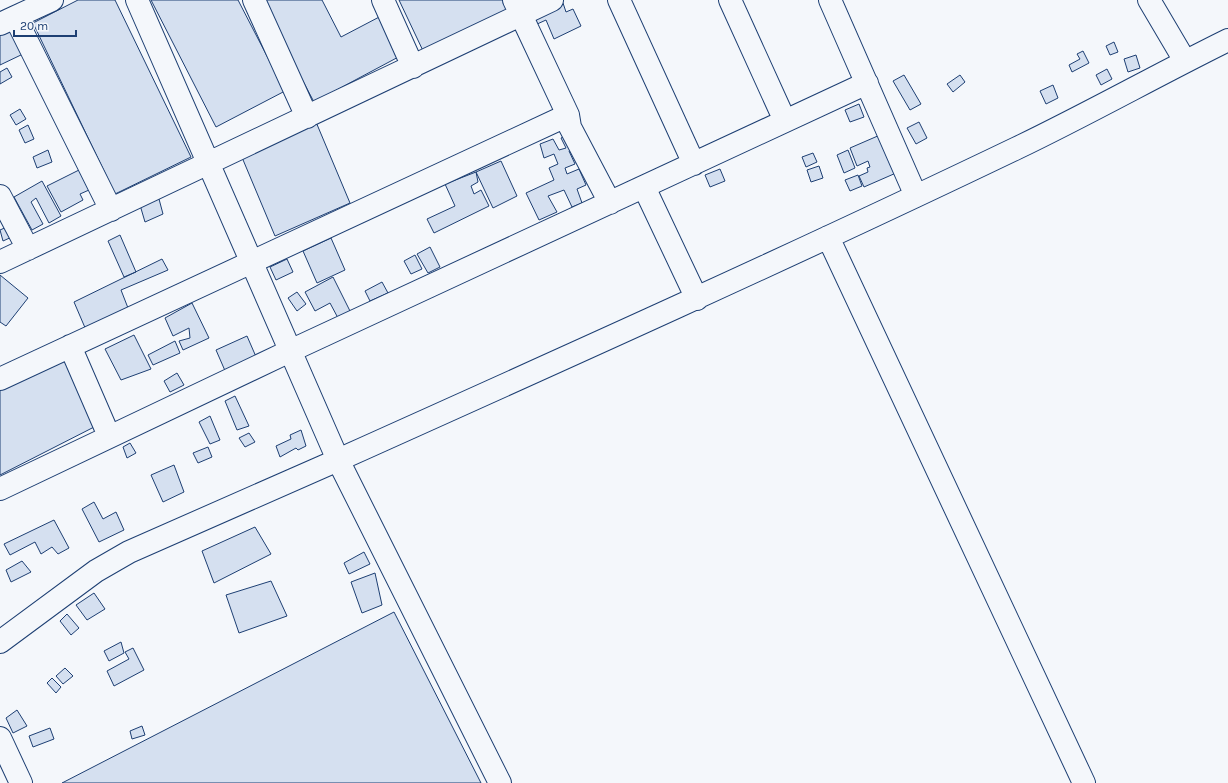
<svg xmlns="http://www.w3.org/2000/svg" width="1228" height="783" viewBox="0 0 1228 783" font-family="Karla,sans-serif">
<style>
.building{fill:#d5e0f0;stroke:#1d3f73}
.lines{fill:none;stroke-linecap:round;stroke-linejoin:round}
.minor-casing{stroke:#1d3f73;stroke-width:24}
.minor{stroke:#f4f7fb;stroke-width:22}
</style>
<rect width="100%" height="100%" fill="#f4f7fb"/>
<!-- building -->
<path class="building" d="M78,0H115L191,157L115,194L33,23Z
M151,0H238L285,91L216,127Z
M260,0H322L341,37L383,15L404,54L314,102Z
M399,0H505L512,15L425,55Z
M563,3L566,12L573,9L581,26L554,39L546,20L535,25L532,17Z
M11,29L23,54L0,65V34Z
M1114,42L1118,52L1110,55L1106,46Z
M1083,51L1089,63L1072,72L1069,65L1080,59L1077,54Z
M1136,55L1140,68L1128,72L1124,59Z
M7,68L12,77L0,84V72Z
M1107,69L1112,79L1101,85L1096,75Z
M904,75L921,104L910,110L893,81Z
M960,75L965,82L953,92L947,84Z
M1053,85L1058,98L1046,104L1040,91Z
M859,104L864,117L850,122L845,110Z
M20,109L26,119L16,125L10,115Z
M316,122L350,203L275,236L241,155Z
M919,122L927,138L916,144L907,128Z
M28,125L34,139L25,143L19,130Z
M567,135L574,149L569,151L575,164L565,168L567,174L579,169L586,185L577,189L582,203L572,207L564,190L548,196L557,212L539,220L526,193L554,180L549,168L558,164L554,154L544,158L540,144L553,139L559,150L566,148L561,138Z
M880,135L896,173L864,187L859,176L868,172L867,168L870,167L868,161L857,166L850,148Z
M48,150L52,162L37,168L33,157Z
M848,150L855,168L844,173L837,155Z
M813,153L817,162L806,167L802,157Z
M501,161L517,196L493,208L476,172Z
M819,166L823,178L811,182L807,170Z
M720,169L725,181L710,187L705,175Z
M79,170L89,190L80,194L83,200L61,212L47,186Z
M476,172L478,182L471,186L474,194L481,190L489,206L434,233L427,219L455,206L445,184Z
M858,175L862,186L850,191L845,180Z
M42,181L61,216L49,223L36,198L31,202L43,224L32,230L14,197Z
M159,199L163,214L145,222L140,205Z
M9,226L14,236L3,241L0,230Z
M120,235L136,272L124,277L108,241Z
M331,238L345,270L317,283L303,251Z
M430,247L440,267L428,273L417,254Z
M415,255L422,269L411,274L404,261Z
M162,259L168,270L121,290L128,308L86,330L74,302Z
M287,259L293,272L276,280L270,267Z
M0,275L28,298L6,326L0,322Z
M333,277L350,311L338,318L330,303L315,311L305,292Z
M382,282L388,293L370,301L365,291Z
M297,292L306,304L297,311L288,298Z
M192,303L209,338L183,350L179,341L190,338L189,328L173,336L165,318Z
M134,335L151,369L121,380L105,349Z
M247,336L257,359L226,373L216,350Z
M175,341L180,353L153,365L148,355Z
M63,356L98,425L0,475V389Z
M177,373L184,385L170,392L164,381Z
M235,396L249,426L237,430L225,401Z
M210,416L220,440L210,444L199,422Z
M301,430L306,446L298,450L296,448L280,457L276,446L291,439L290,435Z
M249,433L255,442L245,447L239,438Z
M130,443L136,453L127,458L123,447Z
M208,447L212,457L198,463L193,453Z
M174,465L184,492L163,502L151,475Z
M94,502L103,519L116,512L124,530L99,542L82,509Z
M54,520L69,548L58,554L52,547L41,554L35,542L10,555L4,544Z
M255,527L271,554L214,583L202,551Z
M364,552L370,564L349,574L344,563Z
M22,561L31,572L11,582L6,570Z
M375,573L382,605L362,613L351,582Z
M271,581L287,616L239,633L226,595Z
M94,593L105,609L87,620L76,605Z
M394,612L481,783H62Z
M67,614L79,628L71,635L60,621Z
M121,642L124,653L109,661L104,651Z
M133,648L144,670L114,686L107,671L129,659L125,652Z
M65,668L73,676L63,684L56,676Z
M52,678L61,687L56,693L47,683Z
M17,710L27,726L13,733L6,718Z
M142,726L145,735L132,739L130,731Z
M50,728L54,739L33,747L29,736Z"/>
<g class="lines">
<!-- minor casing -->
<g class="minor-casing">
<path id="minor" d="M254,0L307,117
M383,0L413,67
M514,0L568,115L570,127L610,203
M619,0L694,164
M730,0L785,121
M830,0L916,196
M1149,0L1185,61
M15,17L111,210
M0,24L52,0
M644,187L697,299
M0,196L28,249
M828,237L1084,783
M0,262L552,0
M70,346L109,436
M0,379L568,115
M0,489L290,351L867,83
M0,642L96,571L129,552L338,460L137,0
M0,738L21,783
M500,783L338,460C565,358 792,256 1017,148C1088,114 1157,75 1228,40"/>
</g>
<!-- minor -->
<use href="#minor" class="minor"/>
</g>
<!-- scale -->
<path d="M14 30v6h62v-6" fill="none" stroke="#1d3f73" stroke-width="2"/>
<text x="20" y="30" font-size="12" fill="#1d3f73" stroke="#f4f7fb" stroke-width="3" paint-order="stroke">20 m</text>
</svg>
